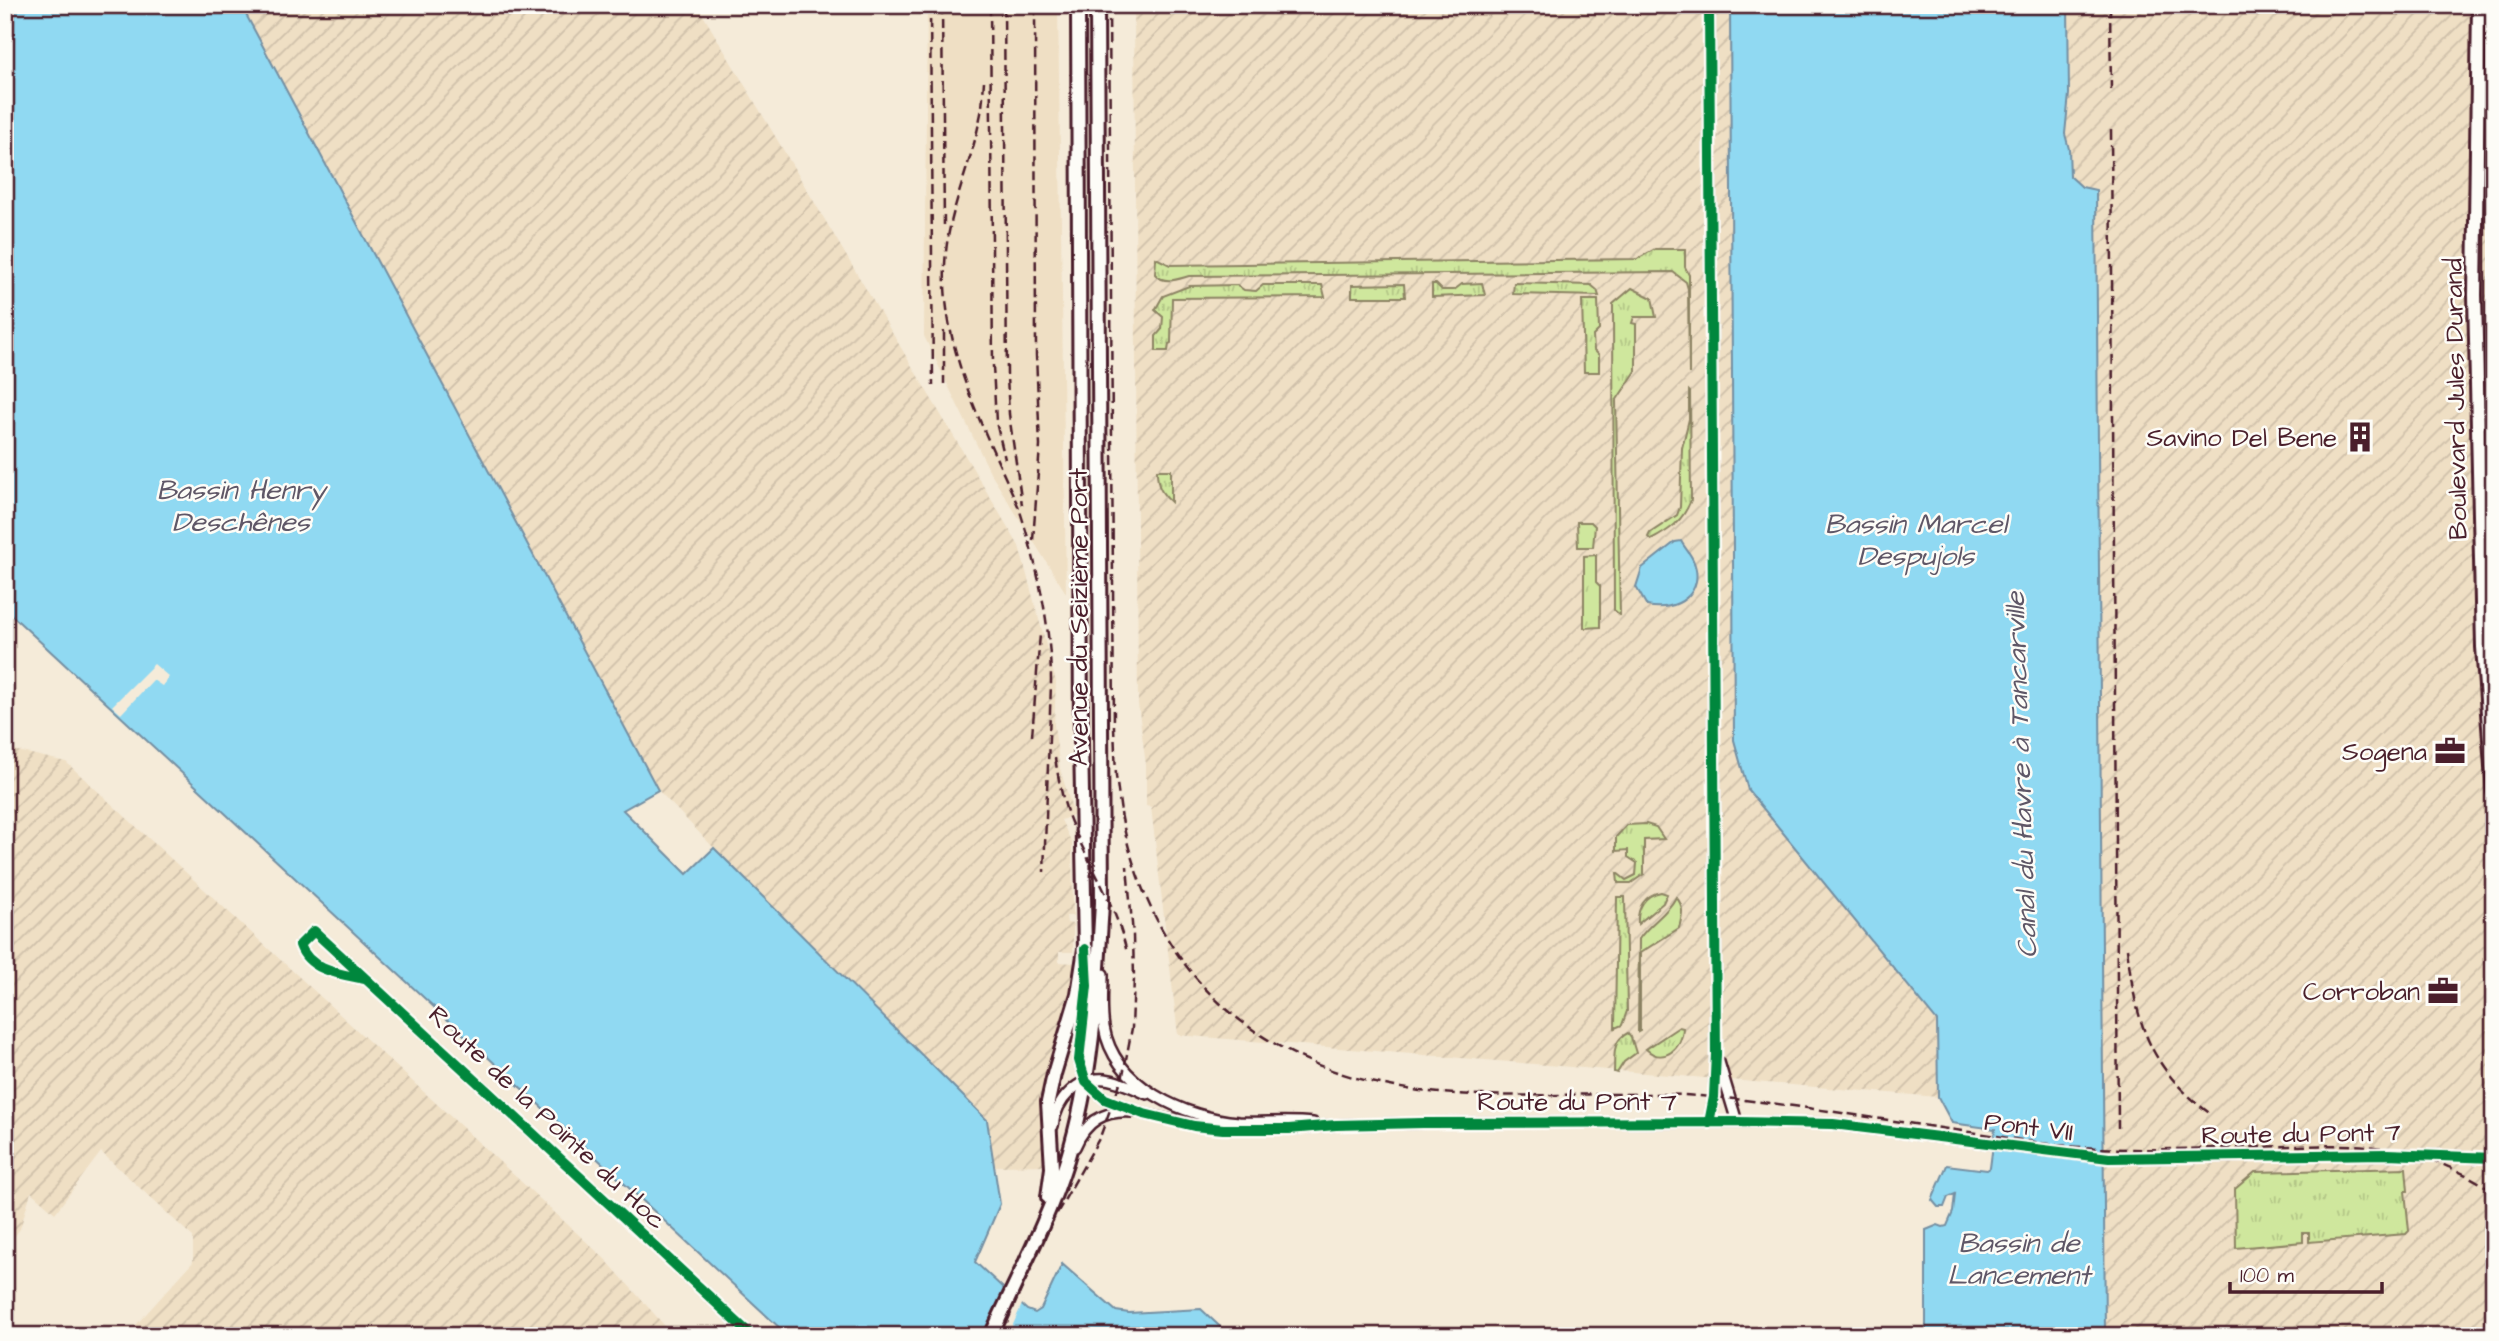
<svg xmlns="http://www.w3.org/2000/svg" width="2499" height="1341" viewBox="0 0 2499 1341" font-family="'Architects Daughter',sans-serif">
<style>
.built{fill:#efdfc4}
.industrial{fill:url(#industrial-furrows)}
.grass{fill:url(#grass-tufts);stroke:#8c8364;stroke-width:2}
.water{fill:#90d9f2;stroke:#748fa2;stroke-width:2}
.pier{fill:#f5ebd9}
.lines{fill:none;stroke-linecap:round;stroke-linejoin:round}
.minor-casing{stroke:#4a1f2b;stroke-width:14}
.secondary-casing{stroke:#4a1f2b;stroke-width:18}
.minor{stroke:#fdfcf7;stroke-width:9}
.secondary{stroke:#fdfcf7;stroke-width:12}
.rail{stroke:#4a1f2b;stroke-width:2.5;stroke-dasharray:10 5;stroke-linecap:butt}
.cycleway-casing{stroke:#fdfcf7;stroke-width:15}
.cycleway{stroke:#00873e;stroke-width:10}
.labels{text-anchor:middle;stroke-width:5;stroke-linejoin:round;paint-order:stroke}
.street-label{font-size:26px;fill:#4a1f2b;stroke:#fdfcf7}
.poi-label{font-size:26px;fill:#4a1f2b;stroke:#fdfcf7;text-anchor:end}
.water-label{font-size:28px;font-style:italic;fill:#5f5767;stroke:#fdfcf7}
</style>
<defs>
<pattern id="industrial-furrows" width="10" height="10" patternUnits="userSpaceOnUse" patternTransform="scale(1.75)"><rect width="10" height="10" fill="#efdfc4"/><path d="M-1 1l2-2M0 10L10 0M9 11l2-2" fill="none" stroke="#cebfa9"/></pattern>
<pattern id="grass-tufts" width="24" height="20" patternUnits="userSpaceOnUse" patternTransform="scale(1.75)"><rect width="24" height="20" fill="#cfe79d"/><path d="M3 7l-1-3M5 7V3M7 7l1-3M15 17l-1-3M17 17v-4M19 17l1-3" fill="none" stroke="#b3c687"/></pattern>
</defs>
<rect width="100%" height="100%" fill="#f5ebd9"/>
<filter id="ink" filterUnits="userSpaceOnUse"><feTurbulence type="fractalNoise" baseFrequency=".0143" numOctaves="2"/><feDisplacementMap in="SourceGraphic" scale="14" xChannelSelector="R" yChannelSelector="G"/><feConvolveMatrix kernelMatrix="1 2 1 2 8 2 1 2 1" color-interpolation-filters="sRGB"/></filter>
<g filter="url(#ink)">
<!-- built -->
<path class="built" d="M927,5H1058L1066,593L991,474L924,336Z"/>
<!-- industrial -->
<path class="industrial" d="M241,5H697L1019,546L1056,682L1054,725L1060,769L1074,815L1061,820L1072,843L1073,916H1066L1067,923L1073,924V952H1059V962L1074,963L1073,988L1043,1086L1047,1165L994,1166L987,1120L714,848L658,790Z
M1134,5H1730L1734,740L1748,790L1937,1021L1938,1097L1178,1035L1151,807L1146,806V765L1138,704Z
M2068,5H2494V1336H2105L2096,190L2082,187L2070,176L2069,149L2065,134L2069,94Z
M5,748L66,762L605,1259L665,1326L657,1336H126L193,1262V1237L101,1152L55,1213L31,1192L20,1229L5,1249Z"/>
<!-- grass -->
<path class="grass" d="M1655,249H1685V267L1689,275V374L1688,289L1686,282L1673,272L1189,276C1178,279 1164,285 1155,274L1156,258L1170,265L1637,259Z
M1482,283L1485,295L1432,297V284H1436L1442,290H1454L1462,284Z
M1514,283L1591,285L1597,290L1599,296L1513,294Z
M1404,284L1405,297H1352V285Z
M1237,285L1244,290L1256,291L1263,285H1322L1325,297L1172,298L1171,343L1169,344L1168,351H1156V336L1162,329L1163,317L1155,310L1163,296L1189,286Z
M1632,288L1652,298L1656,317H1634L1632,323L1636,324V371L1616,401L1620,615L1614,610L1613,304Z
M1582,300H1598L1599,330L1593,336L1594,350L1599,355V372H1584Z
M1689,391L1690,392L1691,500C1683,521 1670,530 1651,540L1648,537L1650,533L1677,515L1680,507L1682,448L1689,419Z
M1157,470H1171V502C1160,492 1157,485 1157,470Z
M1577,522H1591L1595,526L1593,547H1578Z
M1596,555V582L1600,586V627L1584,628V556Z
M1646,824L1656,827L1664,839L1644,840V874L1631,883H1618L1617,873L1626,880L1636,875L1637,863L1628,857V850L1616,851V837L1627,825Z
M1661,892L1667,894L1663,903L1638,924C1637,908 1644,895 1661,892Z
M1617,897H1625L1627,1011L1622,1025L1615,1028Z
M1676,897C1685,907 1682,916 1679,928L1640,953V1031L1638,1032L1639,939C1650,922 1667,915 1676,897Z
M1679,1027L1683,1028C1683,1047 1664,1066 1646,1049Z
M1628,1033L1631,1037L1636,1053L1624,1062L1617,1073L1614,1072C1615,1057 1611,1041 1628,1033Z
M2406,1168L2408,1191H2405L2409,1231L2406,1234L2309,1242V1233H2303V1242L2236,1248L2235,1189L2255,1172Z"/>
<!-- water -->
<path class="water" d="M5,5H241L658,790L623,810L687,874L714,848L987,1120L1000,1204L975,1262L1027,1310L1035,1313L1041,1309L1062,1264L1116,1311L1129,1313L1201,1309L1230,1336H870L856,1329L782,1330L5,609Z
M1730,5H2068L2069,94L2065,134L2069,149L2070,176L2082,187L2096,190L2105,1336H1926V1230L1938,1225L1943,1227L1947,1226L1953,1212L1955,1194L1948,1197L1944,1207H1938L1932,1200L1947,1165L1987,1170L1990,1168L1995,1129L1952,1123L1938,1097L1937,1021L1748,790L1734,740Z
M1681,541C1684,547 1690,553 1693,560C1707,592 1677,613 1647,606L1636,587L1642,568L1675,542Z"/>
<!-- pier -->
<path class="pier" d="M154,664L169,677L162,686L153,680L121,714L112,706Z
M1005,1285L1023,1302L1008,1336H982Z"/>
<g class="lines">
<!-- minor casing -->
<g class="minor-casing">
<path id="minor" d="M1709,5L1716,1054L1714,1097L1709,1123
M1086,971L1087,986L1079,1060L1086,1082L1105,1099L1144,1114L1205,1127L1289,1129L1336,1125L1423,1123L1737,1122L1833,1124L2109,1158L2387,1154L2494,1158
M1103,974C1103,991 1101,1010 1104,1027C1114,1086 1185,1118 1239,1122C1264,1123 1288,1120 1313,1123
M365,979C341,974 309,971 300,945L314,931L752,1336
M1719,1062L1737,1122
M1053,1126C1056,1100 1077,1077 1105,1079C1120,1081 1134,1088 1147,1094
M1075,1147C1086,1121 1104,1110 1132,1112"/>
</g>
<!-- secondary casing -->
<g class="secondary-casing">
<path id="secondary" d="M2479,5L2475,295L2483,647L2494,792
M1048,1197L1052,1168L1048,1102L1054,1074L1078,994L1085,949L1081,741L1078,5
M991,1336C1017,1278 1048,1221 1067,1160C1093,1076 1097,990 1102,903L1097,5"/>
</g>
<!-- minor -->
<use href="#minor" class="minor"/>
<!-- secondary -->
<use href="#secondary" class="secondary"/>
<!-- rail -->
<path class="rail" d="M930,5L933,386
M942,5L944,226
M990,5L993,366L996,422L1005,459
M1004,5L1007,377L1009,414L1022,505
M1109,5L1114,727L1116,776L1122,820
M2110,5L2111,91
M984,81C983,93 983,106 980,118C973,155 958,190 950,227C928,326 980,420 1019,508C1037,564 1051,625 1051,684L1044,872
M2111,130L2118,1128
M944,331V384
M1033,540L1040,446L1036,355L1035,5
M1032,736L1040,634
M1055,758C1059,781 1063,805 1073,827C1092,870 1117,907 1127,953
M1121,813C1152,982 1271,1079 1441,1093C1531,1100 1623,1089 1713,1097C1804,1105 1894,1122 1984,1134C2016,1139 2048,1145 2081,1147C2149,1152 2222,1147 2291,1146C2316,1146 2342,1144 2367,1146C2413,1151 2457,1166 2494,1192
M2127,948C2136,1022 2148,1068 2212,1115
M1001,1336L1047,1231L1100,1137L1123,1075L1132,1028L1134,978L1133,935L1127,866"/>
<!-- cycleway casing -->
<g class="cycleway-casing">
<path id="cycleway" d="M1709,5L1716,1054L1714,1097L1709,1123
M1085,949L1087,986L1079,1060L1086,1082L1105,1099L1144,1114L1194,1126L1223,1129H1289L1336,1125L1423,1123L1737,1122L1833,1124L2109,1158L2387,1154L2494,1158
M365,979C341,974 309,971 300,945L314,931L752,1336"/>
</g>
<!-- cycleway -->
<use href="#cycleway" class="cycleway"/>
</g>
</g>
<!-- icons -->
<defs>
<g id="building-bare" transform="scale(2.415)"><path d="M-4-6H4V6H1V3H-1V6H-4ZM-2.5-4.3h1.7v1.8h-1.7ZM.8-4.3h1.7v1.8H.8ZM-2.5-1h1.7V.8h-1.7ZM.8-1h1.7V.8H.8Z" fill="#4a1f2b" stroke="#fdfcf7" stroke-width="2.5" paint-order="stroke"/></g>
<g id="office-bare" transform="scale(2.415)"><path d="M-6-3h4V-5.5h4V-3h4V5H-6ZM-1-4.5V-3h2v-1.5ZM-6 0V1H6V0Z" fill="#4a1f2b" stroke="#fdfcf7" stroke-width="2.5" paint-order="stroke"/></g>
</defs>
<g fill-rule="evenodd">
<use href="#building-bare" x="2360" y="437"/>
<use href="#office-bare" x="2450" y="751"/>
<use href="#office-bare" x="2443" y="991"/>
</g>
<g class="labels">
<!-- street labels -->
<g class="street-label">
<text transform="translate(2455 399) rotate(-91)" y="9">Boulevard Jules Durand</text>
<text transform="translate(1078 617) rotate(-90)" y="9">Avenue du Seizième Port</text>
<text x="1577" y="1110">Route du Pont 7</text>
<text transform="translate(548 1117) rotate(43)" y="9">Route de la Pointe du Hoc</text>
<text transform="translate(2029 1126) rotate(7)" y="9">Pont VII</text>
<text transform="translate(2301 1133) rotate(-1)" y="9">Route du Pont 7</text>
</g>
<!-- poi labels -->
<g class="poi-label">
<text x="2337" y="446">Savino Del Bene</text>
<text x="2427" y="760">Sogena</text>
<text x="2420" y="1000">Corroban</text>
</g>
<!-- water labels -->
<g class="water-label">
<text x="241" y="499">Bassin Henry<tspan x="241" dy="32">Deschênes</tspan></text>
<text x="1916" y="533">Bassin Marcel<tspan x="1916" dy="32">Despujols</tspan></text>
<text transform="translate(2020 775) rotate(-92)" y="10">Canal du Havre à Tancarville</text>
<text x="2019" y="1252">Bassin de<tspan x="2019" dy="32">Lancement</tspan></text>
</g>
</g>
<!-- margin -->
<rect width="2499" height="1341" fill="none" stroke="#fdfcf7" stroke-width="28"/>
<rect x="14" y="14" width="2471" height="1313" fill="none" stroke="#4a1f2b" stroke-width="2.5" filter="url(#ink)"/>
<!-- scale -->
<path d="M2230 1282v10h152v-10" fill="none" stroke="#4a1f2b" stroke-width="3.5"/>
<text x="2240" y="1282" font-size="21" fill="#4a1f2b" stroke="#fdfcf7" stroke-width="5" paint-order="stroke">100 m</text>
</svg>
